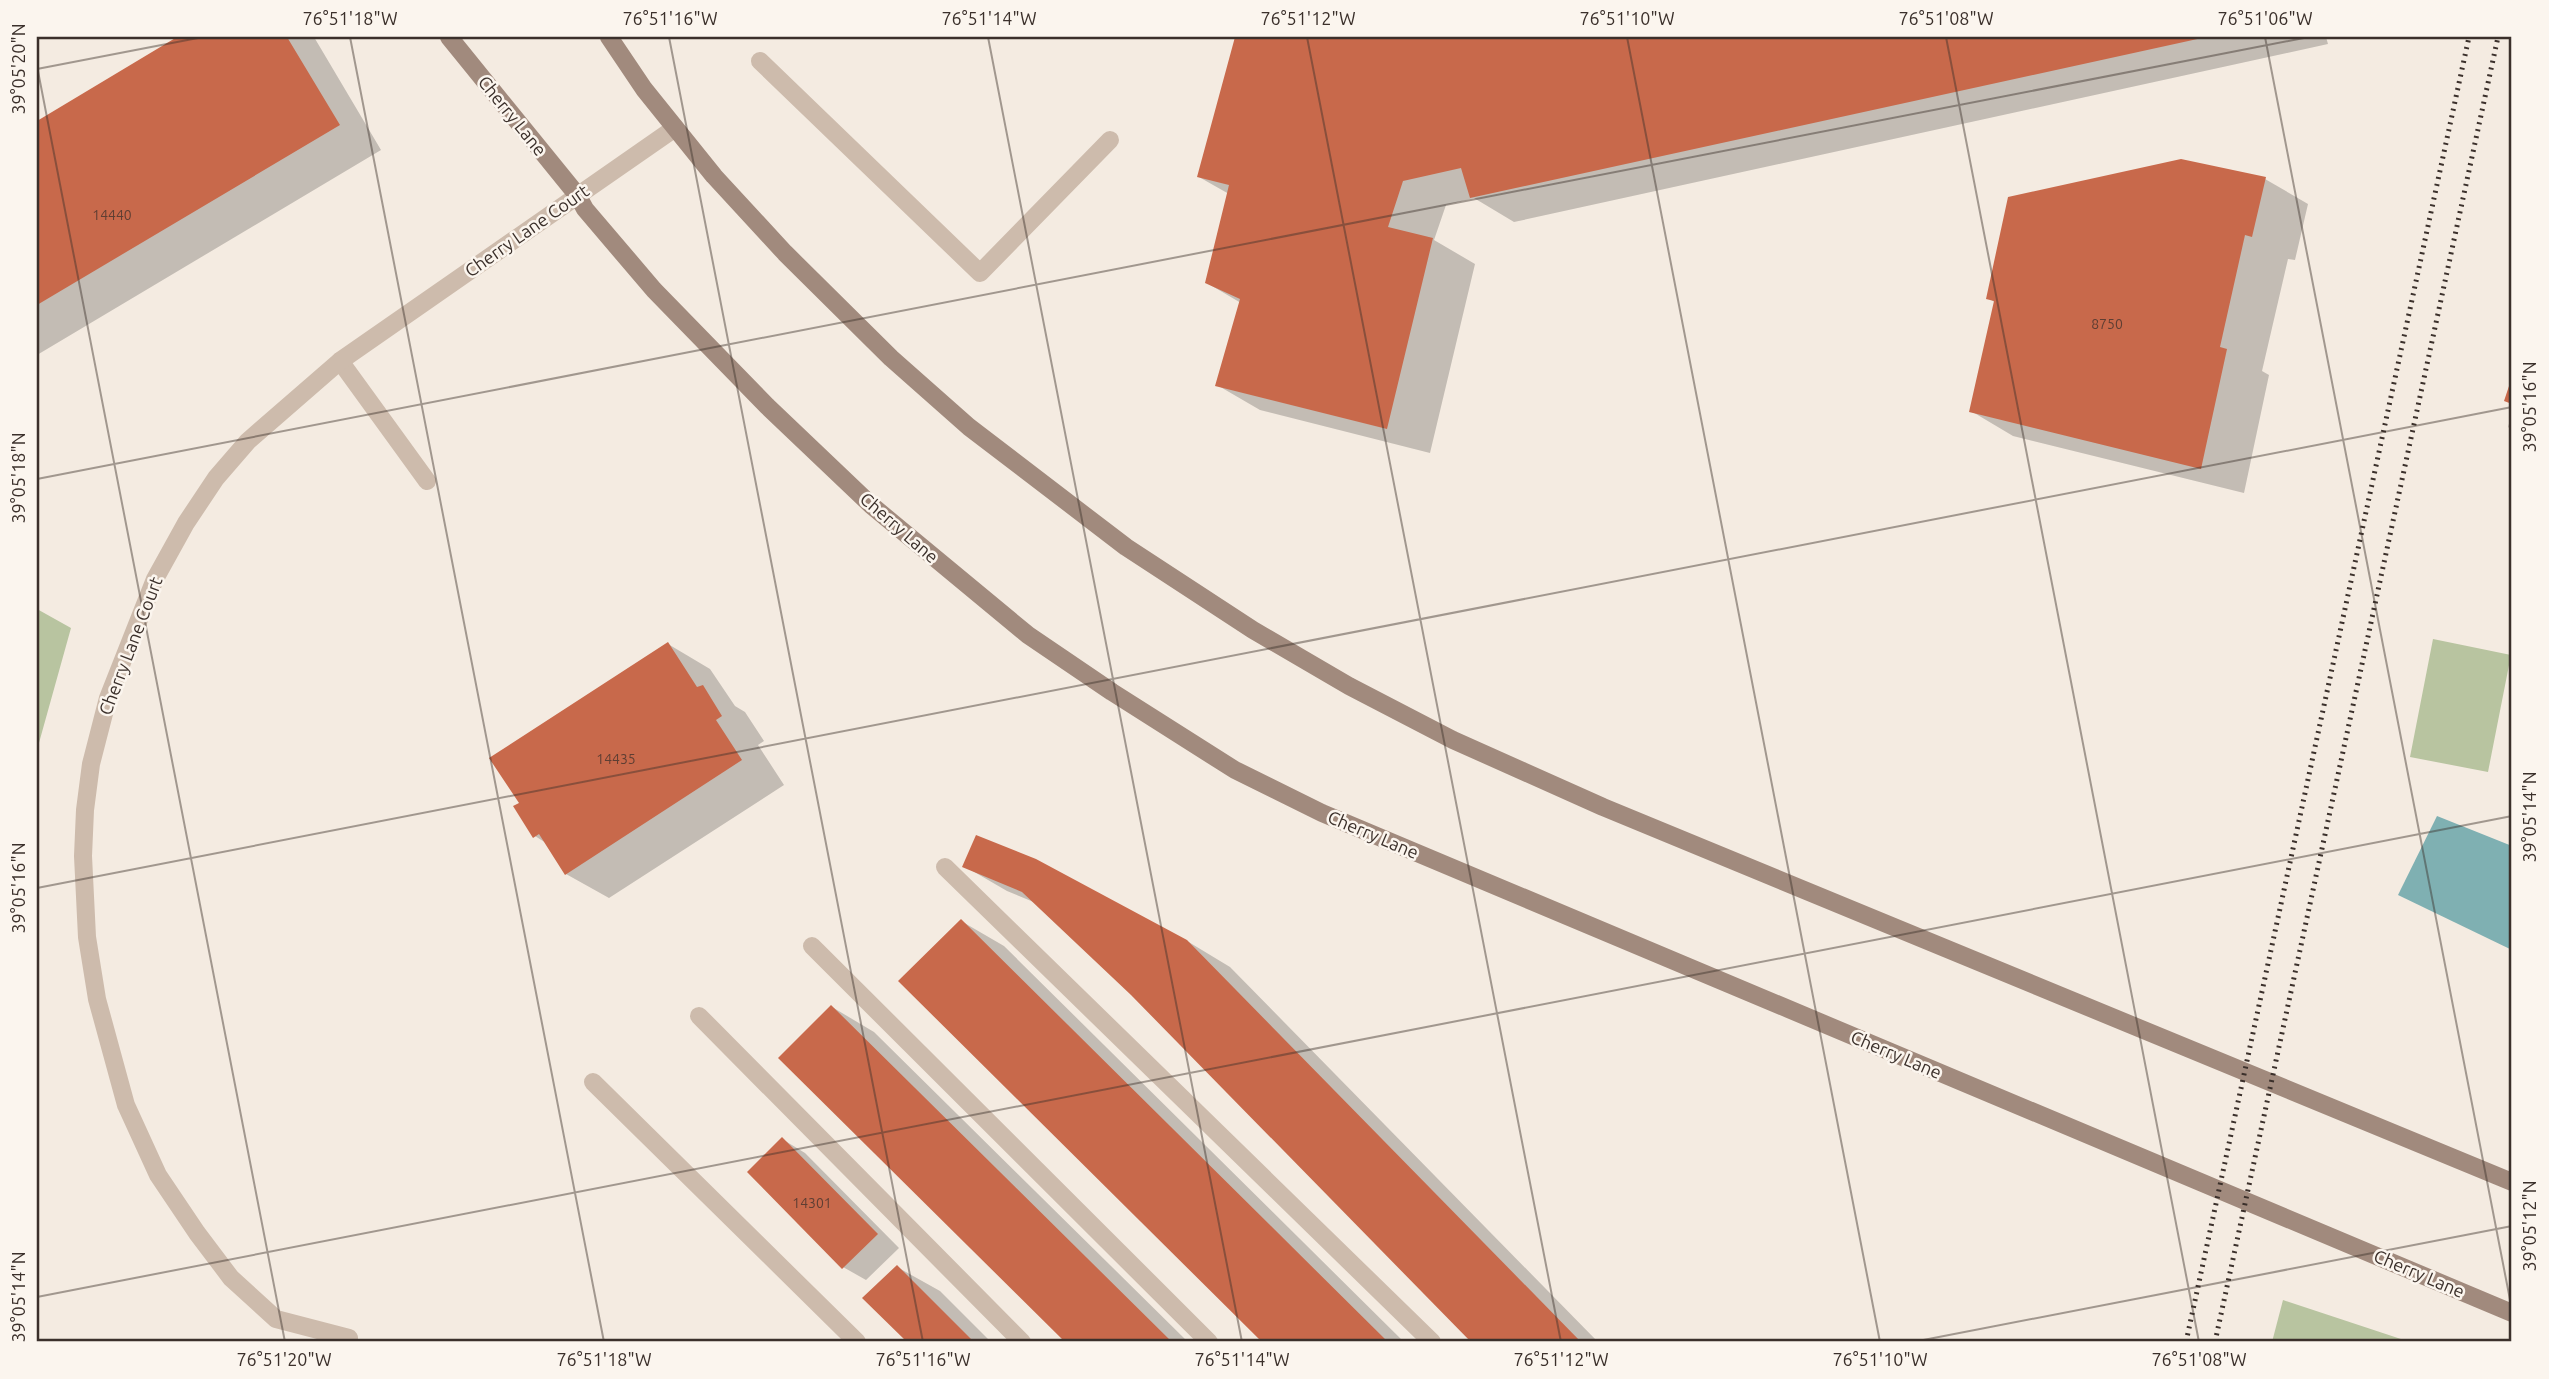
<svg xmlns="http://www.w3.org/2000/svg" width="2549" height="1379" viewBox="0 0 2549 1379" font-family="Ubuntu,sans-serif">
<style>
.green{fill:#b8c4a0}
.water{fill:#7fb0b2}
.shadow{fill:#0003}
.building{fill:#c8694b}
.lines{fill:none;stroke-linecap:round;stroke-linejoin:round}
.lane{stroke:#cdbbac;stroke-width:18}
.street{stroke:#cdbbac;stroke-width:18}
.secondary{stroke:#a18a7d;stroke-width:18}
.rail{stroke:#3b302b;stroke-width:5;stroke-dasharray:2 5;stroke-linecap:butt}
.ticks{fill:none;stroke:#3b302b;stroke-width:2;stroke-opacity:0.45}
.labels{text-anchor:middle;stroke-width:5;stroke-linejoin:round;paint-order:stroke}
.number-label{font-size:14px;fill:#5e3e33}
.street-label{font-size:18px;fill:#3b302b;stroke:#fbf5ee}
.neatline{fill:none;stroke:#3b302b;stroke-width:2.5}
.ticks-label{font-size:18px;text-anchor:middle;fill:#3b302b}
</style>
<rect width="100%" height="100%" fill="#f4ebe1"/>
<!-- green -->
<path class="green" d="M37,609L71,628L37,750Z
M2433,639L2511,655L2488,772L2410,757Z
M2283,1300L2410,1342H2272Z"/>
<!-- water -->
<path class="water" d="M2437,816L2512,846V950L2398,895Z"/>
<!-- shadow -->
<path class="shadow" d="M181,37H314L381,150L37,355V123Z
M1237,37H2326L2328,44L1514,222L1474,198L1446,205L1434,240L1475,264L1430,453L1260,410L1217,385L1241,303L1207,283L1229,194L1199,177Z
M2265,179L2308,204L2295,260L2288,259L2262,371L2269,375L2244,493L2013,436L1971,411L1996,303L1988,298Z
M2512,413V430L2508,427Z
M668,644L710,669L735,706L745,712L764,741L758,745L784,785L609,898L566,874L546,843L535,836Z
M964,866L1187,941L1230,967L1598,1342H1474L1133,994L1036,903L1007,891Z
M961,921L1004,946L1404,1342H1265L901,981Z
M832,1007L874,1032L1188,1342H1068L781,1058Z
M782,1139L805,1153L899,1248L866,1280L843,1267Z
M897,1267L940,1291L991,1342H909L865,1298Z"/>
<!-- building -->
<path class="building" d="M177,37H287L340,125L37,305V121Z
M1235,37H2202V38L1470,198L1461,168L1403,181L1388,227L1433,238L1387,429L1215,386L1240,299L1205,283L1229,185L1197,177Z
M2181,159L2266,177L2252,237L2245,235L2220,347L2227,349L2201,469L1969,412L1994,301L1986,299L2008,197Z
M2512,377V404L2504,401Z
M668,642L697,687L703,685L722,716L716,720L742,760L565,875L539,834L533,838L513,806L519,803L489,758Z
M976,835L1036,859L1187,940L1581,1342H1471L1131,995L1022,892L962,867Z
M961,919L1388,1342H1262L898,981Z
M831,1005L1172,1342H1065L778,1058Z
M782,1137L878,1234L842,1269L747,1172Z
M897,1265L974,1342H907L862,1298Z"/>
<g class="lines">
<!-- lane -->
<path class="lane" d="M760,61L980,273L1110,140
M340,361L427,481
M945,867L1432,1342
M812,946L1209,1342
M699,1016L1022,1342
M593,1082L857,1342"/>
<!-- street -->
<path class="street" d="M349,1338L276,1319L231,1278L197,1233L158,1175L126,1105L97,999L87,937L83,856L85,810L91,764L108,698L155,579L186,523L216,478L248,441L340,361L675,128"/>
<!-- secondary -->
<path class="secondary" d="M449,37L578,196L585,209L654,290L767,406L871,505L1028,635L1112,692L1235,770L1322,813L2512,1313
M609,37L644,89L714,176L785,253L891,358L969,427L1126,547L1253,630L1349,686L1453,740L1603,807L2512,1182"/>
<!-- rail -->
<path class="rail" d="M2186,1342L2469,37
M2215,1342L2498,37"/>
</g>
<!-- ticks -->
<path class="ticks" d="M350,37L604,1342M669,37L923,1342M988,37L1242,1342M1307,37L1561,1342M1627,37L1880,1342M1946,37L2199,1342M2265,37L2512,1310M37,66L285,1342M37,69L203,37M37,479L2309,37M37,888L2512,407M37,1297L2512,816M1913,1342L2512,1226"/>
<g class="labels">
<!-- number labels -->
<g class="number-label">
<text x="112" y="220">14440</text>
<text x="2107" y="329">8750</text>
<text x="616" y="764">14435</text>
<text x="812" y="1208">14301</text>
</g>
<!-- street labels -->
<g class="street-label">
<text transform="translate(512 116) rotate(51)" y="6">Cherry Lane</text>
<text transform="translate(527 231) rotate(-35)" y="6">Cherry Lane Court</text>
<text transform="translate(899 528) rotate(41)" y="6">Cherry Lane</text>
<text transform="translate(131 646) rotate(-69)" y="6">Cherry Lane Court</text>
<text transform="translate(1373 835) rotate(23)" y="6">Cherry Lane</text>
<text transform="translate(1896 1055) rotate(23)" y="6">Cherry Lane</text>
<text transform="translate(2419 1274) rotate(23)" y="6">Cherry Lane</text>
</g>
</g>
<!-- border -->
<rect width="2549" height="1379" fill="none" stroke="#fbf5ee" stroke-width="77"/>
<rect x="38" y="38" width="2472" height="1302" class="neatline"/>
<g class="ticks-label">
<text x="350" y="25">76°51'18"W</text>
<text x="670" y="25">76°51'16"W</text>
<text x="989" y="25">76°51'14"W</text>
<text x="1308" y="25">76°51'12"W</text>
<text x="1627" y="25">76°51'10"W</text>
<text x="1946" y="25">76°51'08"W</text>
<text x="2265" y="25">76°51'06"W</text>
<text transform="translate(19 69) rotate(-90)" y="6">39°05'20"N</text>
<text transform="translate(2530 407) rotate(-90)" y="6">39°05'16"N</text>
<text transform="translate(19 478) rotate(-90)" y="6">39°05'18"N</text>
<text transform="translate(2530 817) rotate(-90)" y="6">39°05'14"N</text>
<text transform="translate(19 888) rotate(-90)" y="6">39°05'16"N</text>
<text transform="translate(2530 1226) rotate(-90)" y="6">39°05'12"N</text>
<text transform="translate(19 1297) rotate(-90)" y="6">39°05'14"N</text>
<text x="284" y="1366">76°51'20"W</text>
<text x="604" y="1366">76°51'18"W</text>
<text x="923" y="1366">76°51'16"W</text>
<text x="1242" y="1366">76°51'14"W</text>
<text x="1561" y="1366">76°51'12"W</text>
<text x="1880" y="1366">76°51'10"W</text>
<text x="2199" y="1366">76°51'08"W</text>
</g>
</svg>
